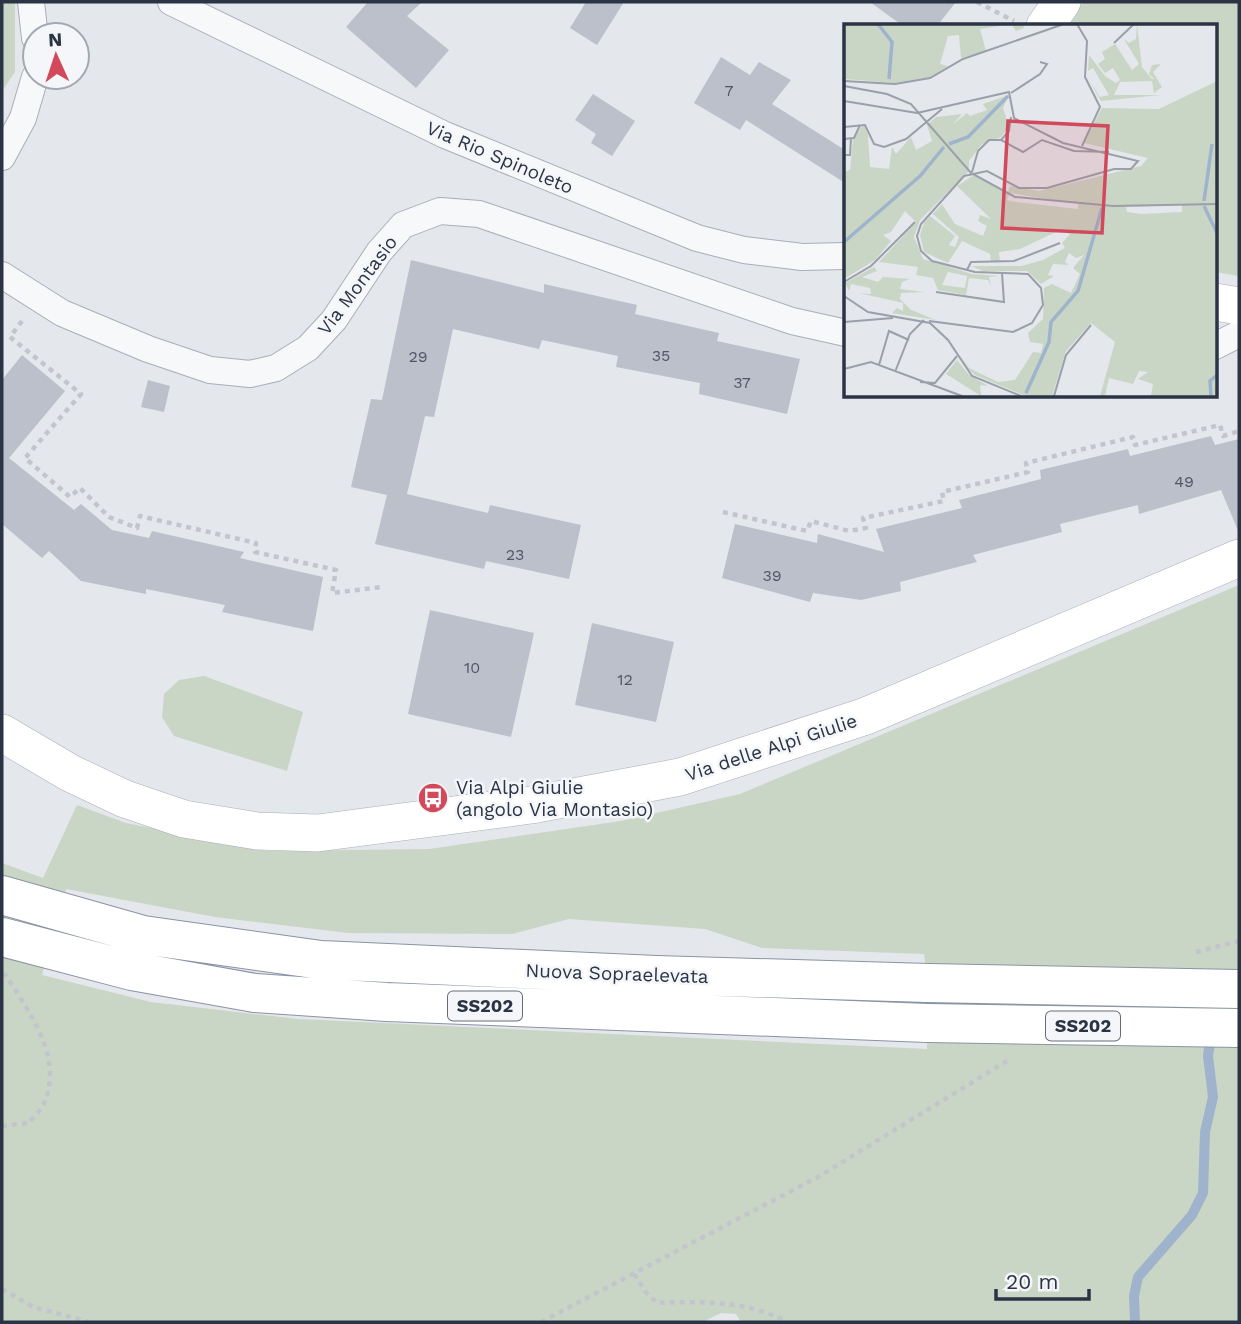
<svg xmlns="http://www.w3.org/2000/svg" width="1241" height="1324" viewBox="0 0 1241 1324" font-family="'Work Sans',sans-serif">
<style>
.green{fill:#c9d6c5;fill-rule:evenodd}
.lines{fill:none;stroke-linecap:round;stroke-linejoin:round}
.stream{stroke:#9fb4cc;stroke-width:10}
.building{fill:#bbc0ca}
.street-casing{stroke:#a9aeb7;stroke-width:28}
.secondary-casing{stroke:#a9aeb7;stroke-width:38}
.highway-casing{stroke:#8b94a3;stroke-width:40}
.path{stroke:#c2c5cb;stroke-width:4.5;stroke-dasharray:5 5;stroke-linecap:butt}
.street{stroke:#f7f8fa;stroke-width:26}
.secondary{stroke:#fff;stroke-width:37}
.highway{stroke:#fff;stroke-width:38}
.highway-bridge-casing{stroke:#8b94a3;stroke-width:40;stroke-linecap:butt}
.highway-bridge{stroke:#fff;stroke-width:38}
.labels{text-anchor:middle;stroke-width:5;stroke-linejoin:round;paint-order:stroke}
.number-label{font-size:16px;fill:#4f5766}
.shield{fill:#f4f6f9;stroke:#676e7b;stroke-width:2}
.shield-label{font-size:18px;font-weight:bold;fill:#2b3445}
.street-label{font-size:19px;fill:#2b3445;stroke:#f4f6f9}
.poi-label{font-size:19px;fill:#2b3445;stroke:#f4f6f9;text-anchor:start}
.inset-river{fill:none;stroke:#9fb4cc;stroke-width:3.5}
.inset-road{fill:none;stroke:#9a9fa9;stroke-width:2}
.view{fill:#d1495b;fill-opacity:0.15;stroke:#d1495b;stroke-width:3.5}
.inset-edge{fill:none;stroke:#2b3445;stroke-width:3.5}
</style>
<rect width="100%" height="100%" fill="#e4e7ec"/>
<!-- green -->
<path class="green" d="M2,2H15V72L2,91Z
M1083,2H1239V276L1215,272V26H1066Z
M1239,585V1322H741L736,1314L721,1313L703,1322H2V863L43,878L77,805L126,823L267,851L429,849L621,821L740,794ZM66,889L215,917L348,933L512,934L569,919L705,929L762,948L924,954L928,983L927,1049L298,1019L151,1002L42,975Z
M204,676L303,712L287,771L174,736L162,717L164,694L179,680Z"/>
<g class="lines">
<!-- stream -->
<path class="stream" d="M1135,1322L1134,1296L1138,1277L1192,1215L1203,1193L1205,1132L1213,1097L1208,1056L1211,1034"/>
</g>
<!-- building -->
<path class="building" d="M368,2H422L407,16L449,50L416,88L346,27Z
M586,2H624L597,45L570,28Z
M870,2H956L937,26H903Z
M721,57L750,75L759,62L791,80L772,104L845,150V183L746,120L740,130L694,103Z
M593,94L635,121L612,156L591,143L596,134L575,120Z
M411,260L544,293V284L637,305L635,314L719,333L717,341L800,359L787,414L699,394L700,383L616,367L618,356L542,340L539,349L453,329L434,417L425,416L407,494L488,513L490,505L581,525L569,579L486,561L484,569L375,544L387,495L351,487L371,399L382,400Z
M22,355L65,391L9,458L74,510L81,504L112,530L149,538L152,531L244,552L240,558L323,577L313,631L222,612L225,605L146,589V594L81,581L49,551L42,558L2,524V380Z
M148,380L170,386L164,412L141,407Z
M1211,436L1215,445L1239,439V533L1221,490L1139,514L1138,505L1060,524L1062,532L973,555L977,562L900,582L901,591L861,600L813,593L810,602L722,578L735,524L817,543L818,534L884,552L876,529L962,508L959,500L1041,479L1040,470L1128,449L1130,456Z
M430,610L534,633L511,737L408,714Z
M592,623L674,642L656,722L575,705Z"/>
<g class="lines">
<!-- street casing -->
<g class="street-casing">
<path id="street" d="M31,2L35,38
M171,2L445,135L697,238L744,250L802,257L846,256
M2,157L23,118L35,77
M2,275L62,313L148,349L210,370L250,374L276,368L308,348L334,320L379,252L403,225L440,211L479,214L792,321L846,333
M1215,346L1239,334"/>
</g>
<!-- secondary casing -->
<g class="secondary-casing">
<path id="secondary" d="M1045,26L1062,2
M1215,302L1239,306
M2,733L70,773L125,799L184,819L257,831L318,833L531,805L680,777L866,716L1239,558"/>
</g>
<!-- highway casing -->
<g class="highway-casing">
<path id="highway" d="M2,895L143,935L321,960L656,975L928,983
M2,937L132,971L255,993L387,1002L927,1023"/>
</g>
<!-- path -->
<path class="path" d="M977,2L1014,21
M22,321L10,337L81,394L25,458L70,497L80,488L109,517L137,528L140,516L256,543L255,552L336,570L332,593L382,587
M723,512L807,531L811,521L849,531L866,528L863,518L944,501L942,492L1028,472L1026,463L1133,437L1135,445L1220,425L1223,436L1239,431
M1196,952L1239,941
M2,1126L29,1123C34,1117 42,1109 45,1101C63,1055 28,1010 4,973
M634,1274L645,1291L657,1303C699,1301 750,1301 787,1322
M2,1289L33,1307L89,1322
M541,1322L818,1177L1007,1061"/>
<!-- street -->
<use href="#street" class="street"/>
<!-- secondary -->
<use href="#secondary" class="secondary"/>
<!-- highway -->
<use href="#highway" class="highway"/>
<!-- highway-bridge casing -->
<g class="highway-bridge-casing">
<path id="highway-bridge" d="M928,983L1239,989
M927,1023L1239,1028"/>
</g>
<!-- highway-bridge -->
<use href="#highway-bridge" class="highway-bridge"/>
</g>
<!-- icons -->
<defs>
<g id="bus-disc" transform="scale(1.575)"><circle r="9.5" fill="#d1495b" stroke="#f4f6f9"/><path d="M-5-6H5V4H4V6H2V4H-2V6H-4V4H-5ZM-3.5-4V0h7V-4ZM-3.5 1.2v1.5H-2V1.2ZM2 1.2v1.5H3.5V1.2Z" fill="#fff"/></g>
</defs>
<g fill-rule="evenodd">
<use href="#bus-disc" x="433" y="798"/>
</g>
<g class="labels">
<!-- number labels -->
<g class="number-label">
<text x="729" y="96">7</text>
<text x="661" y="361">35</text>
<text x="418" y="362">29</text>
<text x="742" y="388">37</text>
<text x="1184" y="487">49</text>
<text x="515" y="560">23</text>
<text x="772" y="581">39</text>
<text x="472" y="673">10</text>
<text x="625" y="685">12</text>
</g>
<!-- shield labels -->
<g class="shield">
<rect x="448" y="991.5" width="74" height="29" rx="5"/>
<rect x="1046" y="1011.5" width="74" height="29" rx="5"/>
</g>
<g class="shield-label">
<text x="485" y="1012">SS202</text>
<text x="1083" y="1032">SS202</text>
</g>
<!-- street labels -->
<g class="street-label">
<text transform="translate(500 157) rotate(23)" y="7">Via Rio Spinoleto</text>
<text transform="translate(357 285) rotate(-53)" y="7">Via Montasio</text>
<text transform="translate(771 747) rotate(-18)" y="7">Via delle Alpi Giulie</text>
<text transform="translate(617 973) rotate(2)" y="7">Nuova Sopraelevata</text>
</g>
<!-- poi labels -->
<g class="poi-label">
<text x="456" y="794">Via Alpi Giulie<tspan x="456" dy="22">(angolo Via Montasio)</tspan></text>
</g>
</g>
<!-- overview -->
<g transform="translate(844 24)">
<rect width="373" height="373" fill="#e4e7ec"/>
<path d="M0,0H179L180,4L172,7L167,0L136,5L142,27L117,34L115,11L104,12L96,40L104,42L86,53L51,59L0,55ZM293,0L298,43L308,55H310L305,50L308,41L317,40L309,48L318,63L310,69L308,57L276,58L270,71H317L257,77L244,54L256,73L265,71L249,44L244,47L245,31L261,52L272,59L276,56L269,44L261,49L254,40L261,35L258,28L271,20L288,46L295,40L280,15L285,19L292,15ZM373,57V372H307L309,360L294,355L304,348L295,347L289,360L265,354L261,372H256L271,318L247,299L222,327L208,372H182L131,351L123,344L115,330L125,344L154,358L171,356L189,328L197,329L199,320L186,318L184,309L199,295L200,264L208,260L227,269L236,250L229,244L240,231L232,234L225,229L221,238L225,241L209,240L204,251L210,252L197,260L183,247H139L127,242H177L199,236L221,224L218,219L226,210L216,206L176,225L155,228L156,238L147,237L146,230L118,217L104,239L80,228L76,211L80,199L86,192L111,212L105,221L111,223L115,213L89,190L98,180L111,200L139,212L143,202L134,197L136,191L147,195L113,162L130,151L164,168L166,162L195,167L297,142L304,134L240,119L258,84L315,85ZM166,169L234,180V185L172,178L163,176ZM338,181V188L297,190L283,188L282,183ZM165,71L159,84L165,103L157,113L138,120L125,137V147L76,196L70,213L79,235L128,250L155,252L145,253L147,262L144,256L125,254L122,271L94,266L89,254L72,251L74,243L35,238L72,198L61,187L47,208L39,211L47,217L31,236L0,255V148L6,146L9,116L17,103L21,102L24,111L26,143L45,145L48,123L52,130L67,113L72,126L88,117L83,101L92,93L118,90L109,100L123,89L126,92L143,86L139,80ZM104,248L123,252L121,264L98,261ZM30,243L33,247L18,253L34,258L39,253L66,255L58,258L56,265L81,268L57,269L56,275L67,286L92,296L48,289L53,284L59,287V279L15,269L27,270L26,264L7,260L5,267L1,259ZM113,336L125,351L144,362L136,361L137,372L102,350Z" fill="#c9d6c5" fill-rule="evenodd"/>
<path class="inset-river" d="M34,0L48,18L45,55M105,120L124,113L164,72M360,177L368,120M360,182L373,209M0,218L76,152L100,123M182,369L205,318L207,298L234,267L258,184M367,372L366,357L373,351"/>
<path class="inset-road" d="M233,0L243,17L241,53L256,83L238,122M270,19L290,0M0,57L51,60L86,54L119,35L220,0M0,62L43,70L67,80L127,149L171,173L269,182L373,180M167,69L196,50L203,40L196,38M0,77L73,89L165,68L170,94L219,119L294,137L287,145H270L203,164H175L143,147L120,152L77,200L73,212L77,227L88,237L131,248L184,250L197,264L199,281L188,299L169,308L85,297M167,93L165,107L157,116L179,128L198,116L230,127L265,128M0,103L21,101L30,120L40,123L62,115L98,85M0,115L10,114L16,101M0,131H6L7,115M128,148L134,127L145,116H157M123,246L127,238L170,237L216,219M0,258L27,242L71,198M92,268L160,278L158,249M0,272L24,288L86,299L104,316L128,352L177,372M0,298L49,294M35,341L45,307L65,316M0,345L27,338L118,372M51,348L66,310L80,296M76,358L91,359L113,332M210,372L222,331L247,301"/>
<path class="view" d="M164,97L264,102L258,209L158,204Z"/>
<rect width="373" height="373" class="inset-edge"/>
</g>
<!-- border -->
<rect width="1241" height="1324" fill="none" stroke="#2b3445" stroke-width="7"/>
<!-- north arrow -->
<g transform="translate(56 56) rotate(357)"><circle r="33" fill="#f4f6f9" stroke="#a4a8b1" stroke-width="2"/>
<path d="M0-5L12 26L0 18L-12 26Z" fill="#d1495b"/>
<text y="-10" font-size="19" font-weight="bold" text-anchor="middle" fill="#2b3445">N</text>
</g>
<!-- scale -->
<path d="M996 1289v10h93v-10" fill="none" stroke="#2b3445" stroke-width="3.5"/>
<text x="1006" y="1289" font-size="21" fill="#2b3445" stroke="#f4f6f9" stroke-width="5" paint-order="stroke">20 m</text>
</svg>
